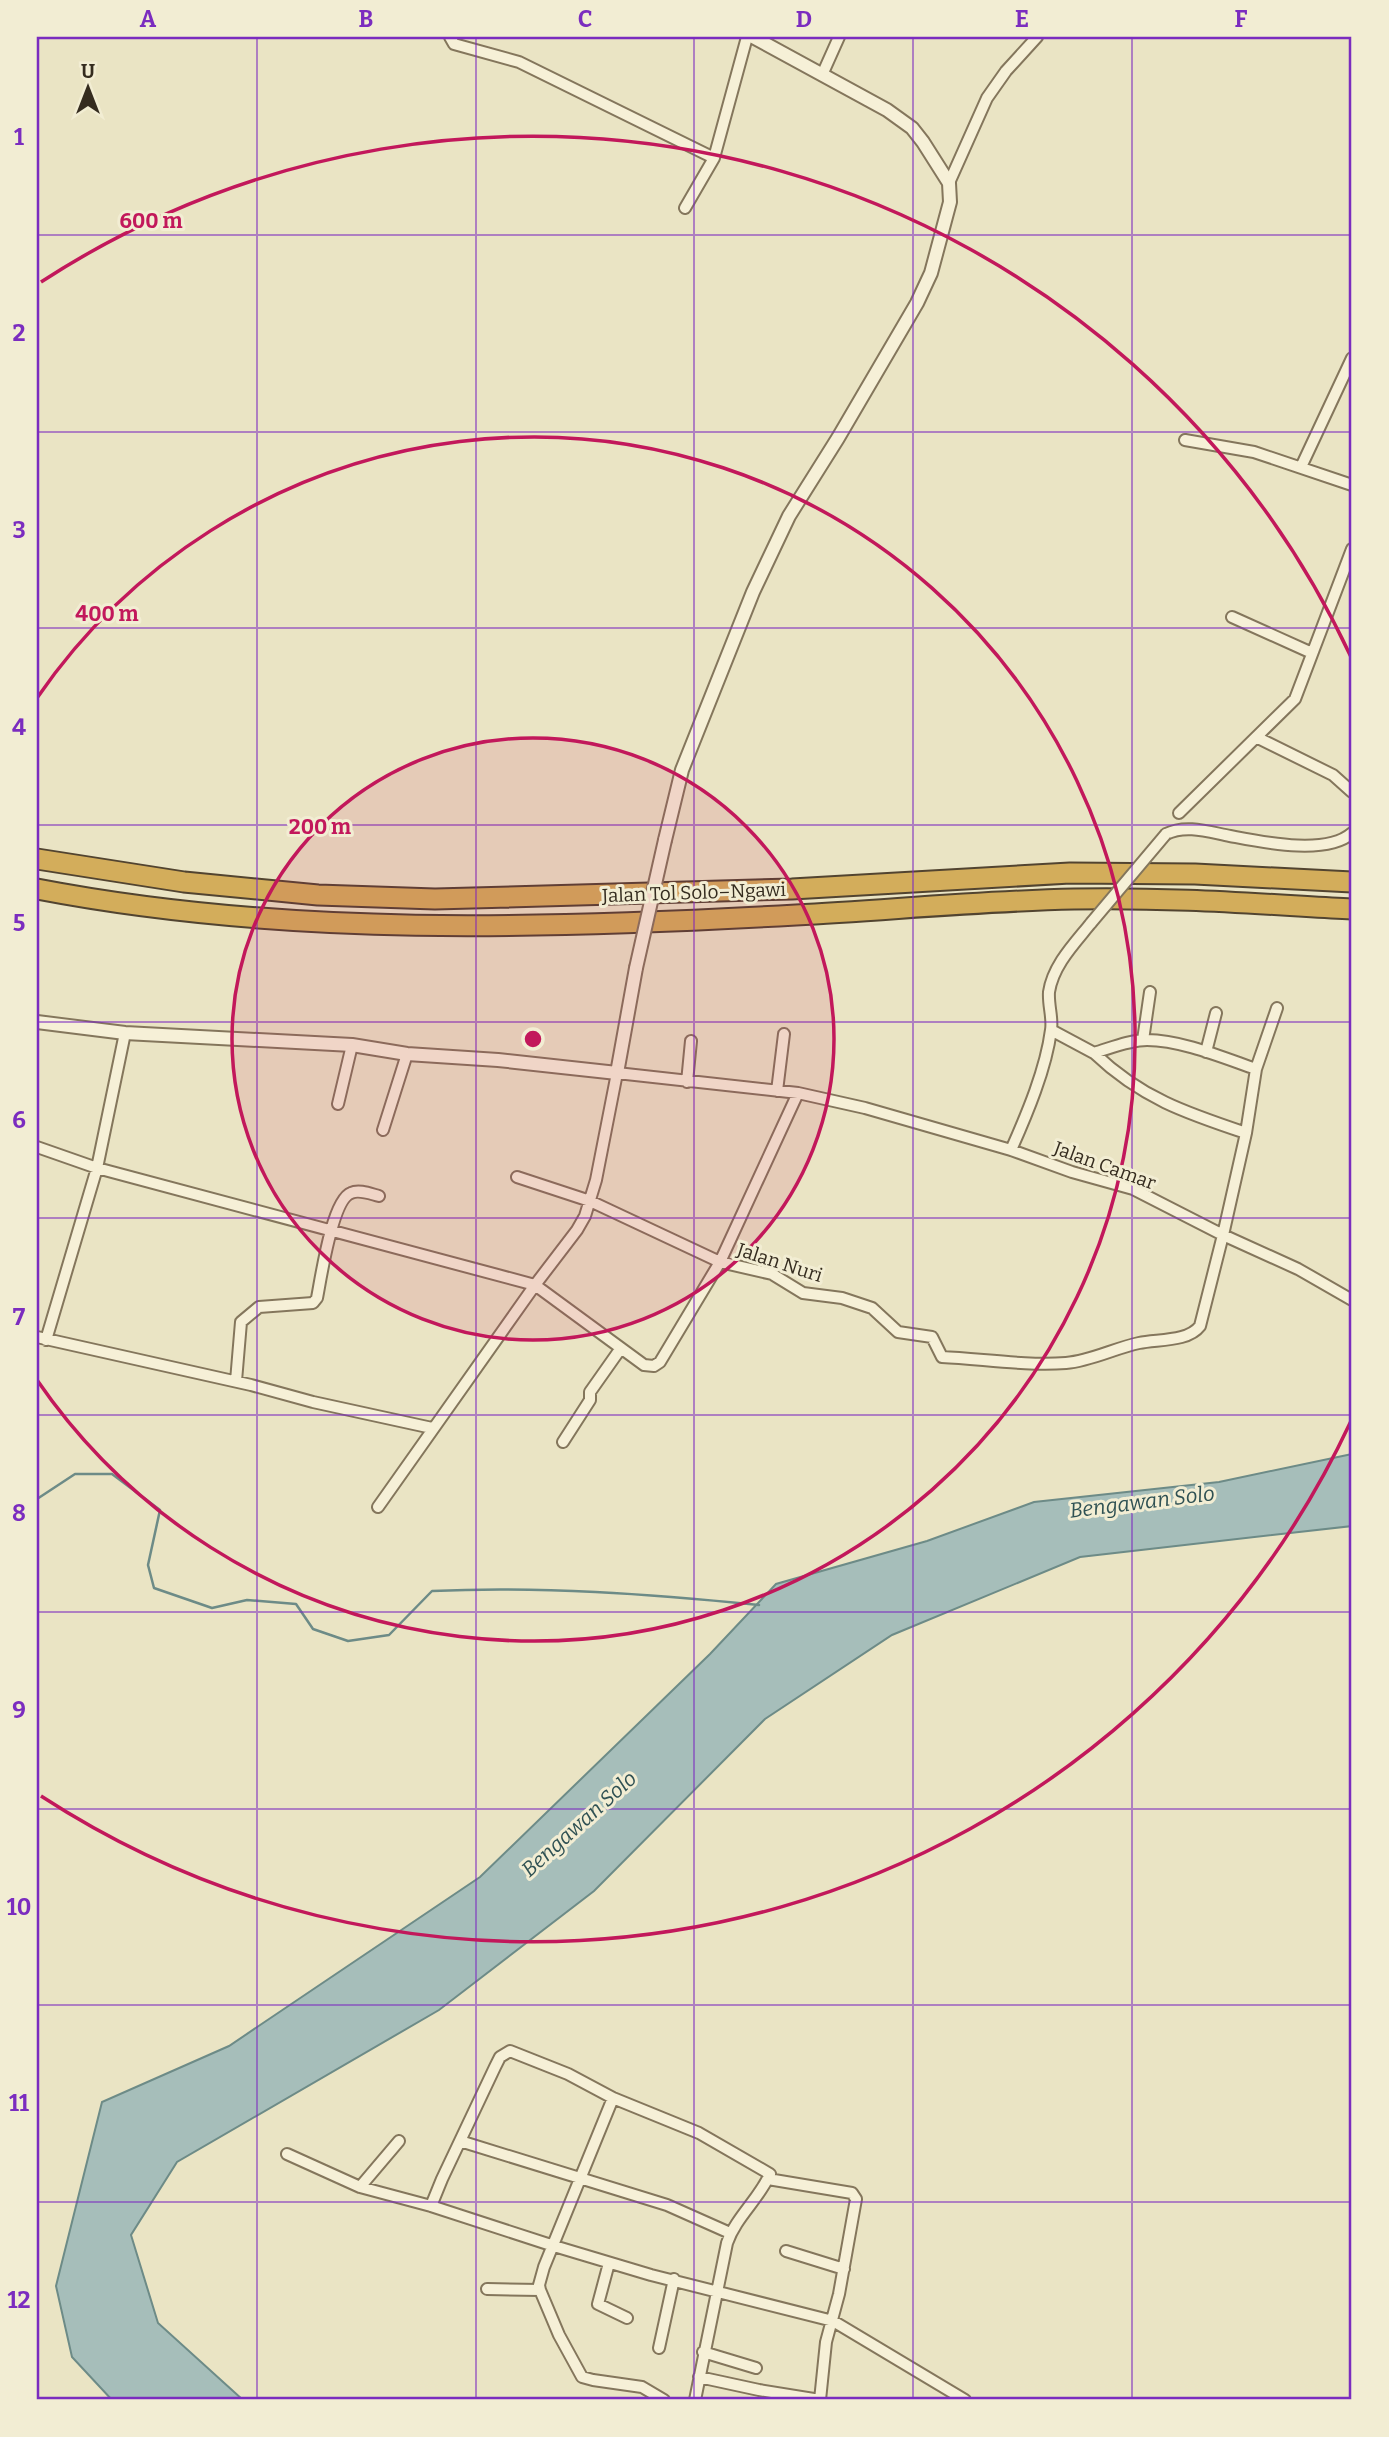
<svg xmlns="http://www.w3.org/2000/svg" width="1389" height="2437" viewBox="0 0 1389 2437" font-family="Bitter,serif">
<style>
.water{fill:#a6beba;stroke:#6d8b87;stroke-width:2}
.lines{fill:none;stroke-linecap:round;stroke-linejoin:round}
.stream{stroke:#6d8b87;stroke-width:2.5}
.minor-casing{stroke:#84765c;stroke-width:14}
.tertiary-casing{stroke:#84765c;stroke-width:16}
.motorway-casing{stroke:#524430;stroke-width:23}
.minor{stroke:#f6f0d7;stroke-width:10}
.tertiary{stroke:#f6f0d7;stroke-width:12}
.motorway{stroke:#d3ad5b;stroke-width:19}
.minor-bridge-casing{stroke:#84765c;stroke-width:14;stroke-linecap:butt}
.tertiary-bridge-casing{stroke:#84765c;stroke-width:16;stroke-linecap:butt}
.minor-bridge{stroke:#f6f0d7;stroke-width:10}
.tertiary-bridge{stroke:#f6f0d7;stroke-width:12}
.grid{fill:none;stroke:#7b2cbf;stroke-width:2;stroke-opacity:0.55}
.ring{fill:none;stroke:#c2185b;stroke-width:3.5}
.labels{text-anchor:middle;stroke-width:6;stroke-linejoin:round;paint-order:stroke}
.street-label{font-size:19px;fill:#352c1f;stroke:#f2edd3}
.water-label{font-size:21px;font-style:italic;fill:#2f5153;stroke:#f2edd3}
.centre{fill:#c2185b;stroke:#f2edd3;stroke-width:3.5}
.ring-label{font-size:21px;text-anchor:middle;font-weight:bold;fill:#c2185b;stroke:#f2edd3;stroke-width:6;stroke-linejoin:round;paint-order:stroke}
.neatline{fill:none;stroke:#7b2cbf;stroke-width:2.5}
.grid-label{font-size:23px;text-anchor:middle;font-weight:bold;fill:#7b2cbf}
</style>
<rect width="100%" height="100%" fill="#eae4c4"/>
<!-- water -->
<path class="water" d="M1352,1454V1526L1080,1557L892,1635L765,1719L594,1891L439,2010L177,2162L131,2235L158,2323L243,2400H112L72,2357L56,2286L102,2102L229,2046L480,1877L710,1654L776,1584L927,1541L1034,1502L1219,1482Z"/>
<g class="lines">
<!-- stream -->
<path class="stream" d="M37,1499L75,1474H112L160,1510L148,1565L154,1588L212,1608L247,1600L296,1604L313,1629L348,1641L389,1635L432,1591C541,1586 650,1594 759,1605"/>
<!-- minor casing -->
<g class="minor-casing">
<path id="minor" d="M450,37L454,44L519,62L714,158
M822,75L839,37
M949,183L987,98L1006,71L1037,37
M685,208L714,158L747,37
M1185,440L1254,452L1352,485
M1301,467L1352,358
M1232,617L1312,653
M1258,738L1333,775L1352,792
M1179,813L1295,699L1352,549
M1166,834C1186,824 1209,832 1230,836C1262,842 1326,856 1352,833
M1051,1030L1094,1053C1111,1048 1129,1040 1147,1040C1181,1040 1224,1058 1256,1069
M1143,1040L1150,992
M1206,1052L1216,1013
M1094,1053C1141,1098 1186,1113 1246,1133
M687,1082L691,1041
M777,1091L784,1034
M338,1104L352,1045
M383,1130L407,1054
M37,1147L97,1168L535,1285L644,1365L654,1366L660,1362L720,1262L798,1093
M1011,1150C1027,1114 1046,1069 1051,1030C1053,1018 1048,1005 1049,992C1053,965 1075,943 1091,923
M517,1177L590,1201L720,1262L772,1274L803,1293L842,1298L872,1308L898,1332L932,1337L942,1357C983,1359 1026,1366 1066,1363C1091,1361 1115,1348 1139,1343C1157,1339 1188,1342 1200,1326L1223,1235L1246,1133L1256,1069L1277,1008
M37,1337L251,1385L313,1402L432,1428
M46,1340L97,1168L125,1033
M236,1381L241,1322L259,1307L313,1303L317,1298C321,1278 332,1200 351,1193C359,1189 371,1194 379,1196
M563,1442L590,1400V1392L621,1348
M378,1507L535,1285L577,1230L585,1216L596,1180L617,1073L798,1093L865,1108L1011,1150L1072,1172L1133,1189L1223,1235L1298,1269L1352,1300
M613,2098L544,2267L539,2285L540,2290L559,2335L582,2377L593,2380L642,2387L664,2400
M460,2141L667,2205L730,2233
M287,2154L360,2187L431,2206L554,2246L651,2275L833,2321L965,2400
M360,2187L399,2141
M431,2206L442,2179L495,2067L500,2057L510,2051L568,2074L613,2098L699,2133L770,2174C759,2199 736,2217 727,2243L695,2400
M786,2251L844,2269
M609,2263L598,2304L627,2318
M487,2289L540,2290
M659,2348L674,2279
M703,2352L756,2368
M699,2377L759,2390L820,2400L826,2342L839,2294L856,2199L852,2193L768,2179"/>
</g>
<!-- tertiary casing -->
<g class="tertiary-casing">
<path id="tertiary" d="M665,840L682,770L753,592L789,516L838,438L917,303L931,273L950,202L949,183L923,142L912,128L887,110L753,37
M37,1022L125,1033L352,1045L407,1054L498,1060L617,1073L636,968"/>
</g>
<!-- motorway casing -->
<g class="motorway-casing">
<path id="motorway" d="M37,859L184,882L318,895L435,899L792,889L1070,873L1195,874L1352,882
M37,889C287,937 543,929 796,915C889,910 982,901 1074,899C1167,897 1260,904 1352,909"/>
</g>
<!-- minor -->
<use href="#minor" class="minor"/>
<!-- tertiary -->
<use href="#tertiary" class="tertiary"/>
<!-- motorway -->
<use href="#motorway" class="motorway"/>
<!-- minor-bridge casing -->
<g class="minor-bridge-casing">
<path id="minor-bridge" d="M1091,923L1166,834"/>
</g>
<!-- tertiary-bridge casing -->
<g class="tertiary-bridge-casing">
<path id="tertiary-bridge" d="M636,968L665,840"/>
</g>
<!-- minor-bridge -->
<use href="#minor-bridge" class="minor-bridge"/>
<!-- tertiary-bridge -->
<use href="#tertiary-bridge" class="tertiary-bridge"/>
</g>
<!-- grid -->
<path class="grid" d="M257,37V2400M476,37V2400M694,37V2400M913,37V2400M1132,37V2400M37,235H1352M37,432H1352M37,628H1352M37,825H1352M37,1022H1352M37,1218H1352M37,1415H1352M37,1612H1352M37,1809H1352M37,2005H1352M37,2202H1352"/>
<!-- distance rings -->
<circle cx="533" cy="1039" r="301" fill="#c2185b" fill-opacity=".12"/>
<g class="ring">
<circle cx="533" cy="1039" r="301"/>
<path d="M37 698A602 602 0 1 1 37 1380"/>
<path d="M1351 1421A903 903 0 0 1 41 1796M41 282A903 903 0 0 1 1351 657"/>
</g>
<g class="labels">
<!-- street labels -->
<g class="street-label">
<text transform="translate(694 892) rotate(-2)" y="7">Jalan Tol Solo–Ngawi</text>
<text transform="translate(1105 1165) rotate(20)" y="7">Jalan Camar</text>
<text transform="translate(780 1262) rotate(18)" y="7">Jalan Nuri</text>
</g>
<!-- water labels -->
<g class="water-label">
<text transform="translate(1142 1502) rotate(-7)" y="7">Bengawan Solo</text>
<text transform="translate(579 1824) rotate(-42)" y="7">Bengawan Solo</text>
</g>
</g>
<circle cx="533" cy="1039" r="10" class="centre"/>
<g class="ring-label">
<text x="151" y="228">600 m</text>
<text x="107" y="621">400 m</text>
<text x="320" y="834">200 m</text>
</g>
<!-- border -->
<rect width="1389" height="2437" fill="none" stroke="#f2edd3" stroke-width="77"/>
<!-- north arrow -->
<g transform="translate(88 88)" stroke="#f2edd3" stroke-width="5" paint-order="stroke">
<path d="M0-5L12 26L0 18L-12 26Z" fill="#352c1f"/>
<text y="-10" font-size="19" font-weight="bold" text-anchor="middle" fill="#352c1f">U</text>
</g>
<rect x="38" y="38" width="1312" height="2360" class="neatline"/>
<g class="grid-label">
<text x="148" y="27">A</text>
<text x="366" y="27">B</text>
<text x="585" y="27">C</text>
<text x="804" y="27">D</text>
<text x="1022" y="27">E</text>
<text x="1241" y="27">F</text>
<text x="19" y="145">1</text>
<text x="19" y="341">2</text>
<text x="19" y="538">3</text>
<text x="19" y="735">4</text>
<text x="19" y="931">5</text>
<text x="19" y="1128">6</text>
<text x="19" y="1325">7</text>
<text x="19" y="1521">8</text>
<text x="19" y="1718">9</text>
<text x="19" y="1915">10</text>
<text x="19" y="2111">11</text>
<text x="19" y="2308">12</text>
</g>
</svg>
